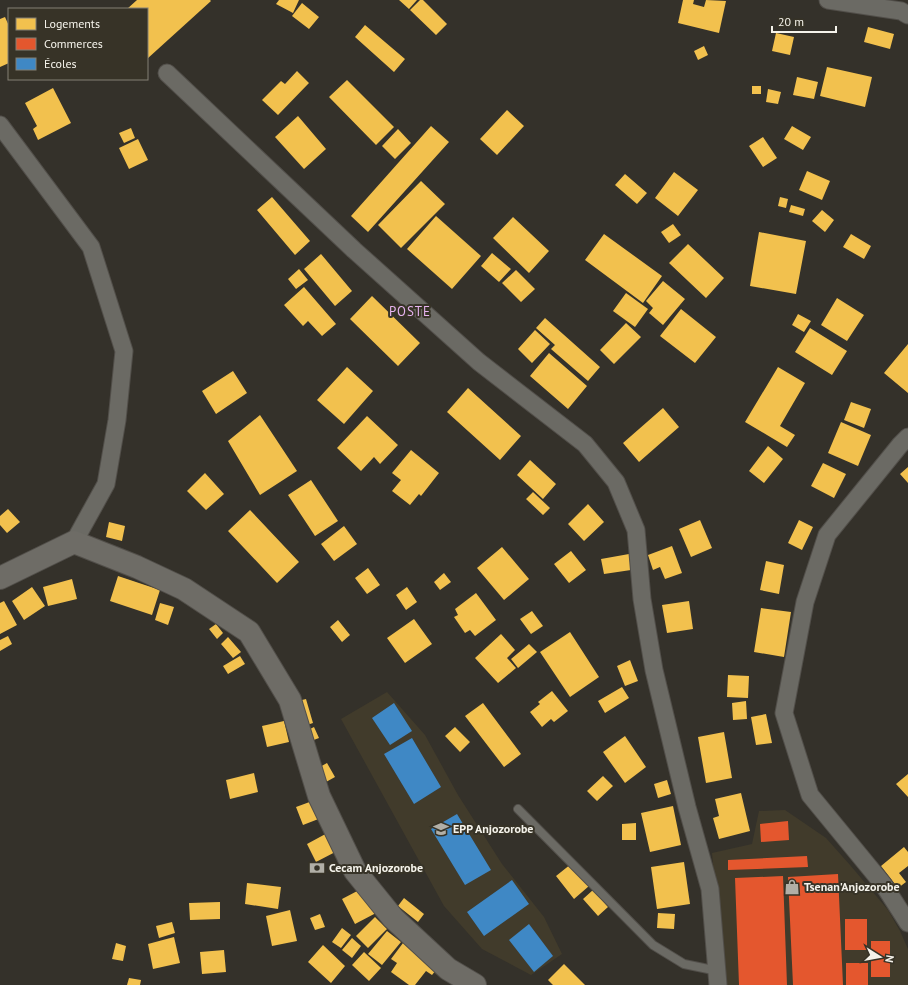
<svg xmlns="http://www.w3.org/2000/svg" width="908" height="985" viewBox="0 0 908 985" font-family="'PT Sans',sans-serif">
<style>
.built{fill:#413b2b}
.homes{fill:#f2c14e}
.shops{fill:#e4572e}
.schools{fill:#3f88c5}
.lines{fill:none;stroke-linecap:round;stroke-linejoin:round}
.lane-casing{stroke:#524f4a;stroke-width:10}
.street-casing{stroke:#524f4a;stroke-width:19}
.secondary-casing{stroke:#524f4a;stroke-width:24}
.lane{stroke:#6b6a64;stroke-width:8}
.street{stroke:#6b6a64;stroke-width:17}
.secondary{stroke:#6e6c66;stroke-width:22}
.labels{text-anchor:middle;stroke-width:4;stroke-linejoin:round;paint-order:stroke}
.poi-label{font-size:12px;font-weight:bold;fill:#f5f3eb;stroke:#373327;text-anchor:start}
.neighbourhood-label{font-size:13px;letter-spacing:1px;fill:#e8b5f2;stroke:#373327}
</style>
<rect width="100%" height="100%" fill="#34312a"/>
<!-- built -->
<path class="built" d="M387,692L425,735L458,795L502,864L544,917L562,954L531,975L482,949L444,906L341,719Z
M785,810L826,838L850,865L888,910L900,931L908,949V985H721V953L712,853L752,844L759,811Z"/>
<!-- homes -->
<path class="homes" d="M137,0H210L211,1L147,59V9H127Z
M279,0H299L293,13L276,4Z
M399,0H417L409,9Z
M420,0H423L447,24L436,35L410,10Z
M683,0H694L693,4L704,7L706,0L726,1L719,33L678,23Z
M302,3L319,17L309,29L292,16Z
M5,17L9,26V63L0,67V19Z
M365,25L405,59L394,72L355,37Z
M868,27L894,34L890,49L864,42Z
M776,33L794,37L790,55L772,51Z
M704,46L708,55L698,60L694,51Z
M827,67L872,77L865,107L820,96Z
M297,71L309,83L278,115L262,100L281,81L285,84Z
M797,77L818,82L814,99L793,95Z
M347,80L394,127L376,145L329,97Z
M752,86H761V94H752Z
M53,88L71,123L38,140L33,129L37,126L25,103Z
M768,89L781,92L778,104L766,102Z
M507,110L524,126L497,155L480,139Z
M298,116L326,149L304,169L275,137Z
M431,126L449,142L368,232L351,216Z
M792,126L811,137L803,150L784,139Z
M131,128L135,138L124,143L119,133Z
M398,129L411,143L395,159L382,146Z
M763,137L777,158L763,167L749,146Z
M138,139L148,160L129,169L119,148Z
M807,171L830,181L822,200L799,190Z
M674,172L698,190L678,216L655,198Z
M625,174L647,193L637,204L615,185Z
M421,181L445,204L401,248L378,225Z
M272,197L310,241L295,255L257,210Z
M780,197L788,199L786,208L778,206Z
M791,205L805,209L803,216L789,212Z
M822,210L834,220L825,232L812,221Z
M436,216L481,256L452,289L407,249Z
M513,217L549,251L529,273L493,238Z
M673,224L681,235L669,243L661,232Z
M759,232L806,241L796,294L750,286Z
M604,234L662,276L643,303L585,260Z
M851,234L871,246L864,259L843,247Z
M688,244L724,278L706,298L669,263Z
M492,253L511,269L499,282L481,266Z
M321,254L352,291L335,306L304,269Z
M299,269L308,280L296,289L288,279Z
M516,270L535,289L521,302L502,283Z
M663,281L685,299L663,325L649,313L653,308L646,301Z
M304,287L336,324L322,336L308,321L303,326L284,305Z
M626,293L648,309L635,327L613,311Z
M372,296L420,343L398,366L350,319Z
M837,298L864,315L847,341L821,325Z
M681,309L716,337L695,363L660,336Z
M798,314L811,321L804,332L792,325Z
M545,318L600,367L588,381L551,349L555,345L536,328Z
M626,323L641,337L614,364L600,350Z
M810,328L847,351L832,375L795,352Z
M535,330L550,344L532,363L518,349Z
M908,344V393L884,373Z
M549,353L587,386L568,409L530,376Z
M347,367L373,391L344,424L317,400Z
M778,367L805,383L780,426L795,435L787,447L745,422Z
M233,371L247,393L216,414L202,391Z
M468,388L521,436L500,460L447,412Z
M851,402L871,409L864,428L844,420Z
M663,408L679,427L639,462L623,443Z
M260,415L297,471L260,495L228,441Z
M367,416L398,445L380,464L374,457L361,471L337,448Z
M841,422L871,435L858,466L828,453Z
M768,446L783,459L764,483L749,471Z
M411,450L439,473L421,496L419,494L410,505L392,491L401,480L392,473Z
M530,460L556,484L543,499L517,475Z
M823,463L846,474L834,498L811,486Z
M908,467V483L900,474Z
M205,473L224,494L206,510L187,491Z
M311,480L338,521L315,536L288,495Z
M533,492L550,508L543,515L526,499Z
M588,504L604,522L584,541L568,524Z
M8,509L20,522L7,533L0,525V516Z
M250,510L299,562L277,583L228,531Z
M700,520L712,548L691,557L679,529Z
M799,520L813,527L802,550L788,543Z
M109,522L125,526L122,541L106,537Z
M344,526L357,544L334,561L321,544Z
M672,546L682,573L665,579L660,567L653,570L648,555Z
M502,547L529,579L504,600L477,568Z
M571,551L586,570L569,583L554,564Z
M629,554L631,570L604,574L601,559Z
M766,561L784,565L779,594L760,590Z
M368,568L380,585L367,594L355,578Z
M444,573L451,582L440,590L434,582Z
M118,576L160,590L152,615L110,601Z
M72,579L77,599L48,606L43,587Z
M32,587L45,606L24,620L12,601Z
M407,587L417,602L406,610L396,595Z
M476,593L496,620L475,636L470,630L465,633L454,617L458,615L455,609Z
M4,601L17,625L0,634V603Z
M689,601L693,629L667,633L662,605Z
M160,603L174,607L168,625L155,620Z
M761,608L791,612L784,657L754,652Z
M532,611L543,626L531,634L520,619Z
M414,619L432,644L405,663L387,638Z
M338,620L350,635L342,642L330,627Z
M216,624L223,633L217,639L209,629Z
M570,632L599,677L570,697L540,652Z
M501,634L515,650L507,658L516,668L498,683L475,658Z
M8,636L12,644L0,651V640Z
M228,637L241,652L233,658L221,644Z
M529,644L537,652L518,668L511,659Z
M240,656L245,664L228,674L223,666Z
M630,660L638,681L625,686L617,666Z
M728,675L749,676L748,698L727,697Z
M622,687L629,698L605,713L598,701Z
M552,691L568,711L554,722L551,719L542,727L530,712L540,704L538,702Z
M306,699L313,723L301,727L294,702Z
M746,701L747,719L733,720L732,703Z
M483,703L521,754L504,767L465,716Z
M766,714L772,743L756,745L751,717Z
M284,721L289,742L267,747L262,726Z
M314,727L319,738L311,741L306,731Z
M455,727L470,742L460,752L445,736Z
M724,732L732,778L706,783L698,737Z
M625,736L646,767L625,783L603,752Z
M327,763L335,777L326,782L318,768Z
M254,773L258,792L230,799L226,780Z
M908,774V797L896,784Z
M603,776L613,786L597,801L587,791Z
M667,780L671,794L658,798L654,784Z
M741,793L750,831L719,839L713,818L719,816L715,799Z
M315,800L321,818L303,825L296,807Z
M673,806L681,845L650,852L641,813Z
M636,823V840H622V824Z
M331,831L341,849L316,862L307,844Z
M904,847L908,852V866L899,873L906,882L898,888L881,866Z
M684,862L690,904L657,909L651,867Z
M571,864L589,886L574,899L556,876Z
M247,883L281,887L278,909L245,904Z
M363,888L376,913L355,924L342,899Z
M593,890L608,907L598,916L583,899Z
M404,898L424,914L418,922L398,906Z
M220,902V919L190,920L189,903Z
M290,910L297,941L272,946L266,916Z
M658,913L675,914L674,929L657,928Z
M320,914L325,927L315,930L310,918Z
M375,917L387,929L368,948L356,936Z
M172,922L175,933L159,938L156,926Z
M342,928L351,935L341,948L332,942Z
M387,931L401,942L382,965L368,954Z
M174,937L180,963L153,969L148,944Z
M352,938L361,946L352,958L342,950Z
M406,939L440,965L432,975L426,971L415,985H409L391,972L397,963L391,959Z
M116,943L126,946L123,961L112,959Z
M323,945L345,966L331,983L308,962Z
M224,950L226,972L202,974L200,952Z
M364,952L381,968L369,981L352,965Z
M564,964L585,985H553L548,980Z
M129,978L141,980L140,985H127Z"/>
<!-- shops -->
<path class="shops" d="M788,821L789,840L761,842L760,824Z
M807,856L808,867L728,870V860Z
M838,874L843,985H793L788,877Z
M783,876L787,985H739L735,878Z
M845,919H867V950H845Z
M871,941H890V977H871Z
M846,963H868V985H846Z"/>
<!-- schools -->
<path class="schools" d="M394,703L412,731L390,745L372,718Z
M412,738L441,787L414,804L384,754Z
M457,814L491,870L465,885L431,829Z
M512,880L529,904L484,936L467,912Z
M529,924L553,956L534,972L509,940Z"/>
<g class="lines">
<!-- lane casing -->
<g class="lane-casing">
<path id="lane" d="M518,809L653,945L684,964L718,971"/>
</g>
<!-- street casing -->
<g class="street-casing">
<path id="street" d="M828,0L901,11L908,15
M167,73L354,250L479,362L585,444L616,482L636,530L642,599L654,670L687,807L710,889L718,985
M0,125L91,247L124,351L117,420L106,484L74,542
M908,437L900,445L827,535L805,602L784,713L810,795L883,884L908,923"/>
</g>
<!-- secondary casing -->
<g class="secondary-casing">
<path id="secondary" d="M0,578L74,542L137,567L184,589L249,632L290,700L319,796L355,871L393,918L448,969L475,985"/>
</g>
<!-- lane -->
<use href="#lane" class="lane"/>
<!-- street -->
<use href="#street" class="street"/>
<!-- secondary -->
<use href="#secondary" class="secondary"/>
</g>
<!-- icons -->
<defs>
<g id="school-bare" transform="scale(1.2)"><path d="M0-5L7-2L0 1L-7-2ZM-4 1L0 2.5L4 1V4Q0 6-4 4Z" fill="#b1afa7" stroke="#373327" stroke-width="2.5" paint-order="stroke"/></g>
<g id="bank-bare" transform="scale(1.2)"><path d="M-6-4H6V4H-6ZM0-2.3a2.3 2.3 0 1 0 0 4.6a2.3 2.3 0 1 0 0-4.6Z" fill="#b1afa7" stroke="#373327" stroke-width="2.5" paint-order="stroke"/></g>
<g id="shop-bare" transform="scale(1.2)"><path d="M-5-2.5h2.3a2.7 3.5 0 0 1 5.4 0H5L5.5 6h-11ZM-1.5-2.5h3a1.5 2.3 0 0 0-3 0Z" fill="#b1afa7" stroke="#373327" stroke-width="2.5" paint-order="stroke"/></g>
</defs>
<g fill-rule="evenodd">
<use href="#school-bare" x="441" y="829"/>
<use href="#bank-bare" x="317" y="868"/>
<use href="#shop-bare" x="792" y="887"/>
</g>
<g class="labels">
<!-- poi labels -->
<g class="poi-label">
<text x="453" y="833">EPP Anjozorobe</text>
<text x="329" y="872">Cecam Anjozorobe</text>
<text x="804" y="891">Tsenan'Anjozorobe</text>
</g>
<!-- neighbourhood labels -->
<g class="neighbourhood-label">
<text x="410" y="316">POSTE</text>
</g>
</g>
<!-- legend -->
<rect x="8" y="8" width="140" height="72" fill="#373327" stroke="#838075"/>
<rect x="16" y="18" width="20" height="12" fill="#f2c14e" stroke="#838075"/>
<text x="44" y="28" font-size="12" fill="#f5f3eb">Logements</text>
<rect x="16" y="38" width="20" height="12" fill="#e4572e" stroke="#838075"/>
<text x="44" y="48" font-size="12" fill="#f5f3eb">Commerces</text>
<rect x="16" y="58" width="20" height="12" fill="#3f88c5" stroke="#838075"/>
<text x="44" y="68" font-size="12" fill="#f5f3eb">Écoles</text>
<!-- north arrow -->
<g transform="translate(880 957) rotate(101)" stroke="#373327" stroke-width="3" paint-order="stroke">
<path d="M0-3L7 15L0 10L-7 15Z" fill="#f5f3eb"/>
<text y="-6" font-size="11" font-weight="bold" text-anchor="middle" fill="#f5f3eb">N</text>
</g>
<!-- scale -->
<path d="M772 26v6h64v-6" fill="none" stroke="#f5f3eb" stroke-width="2"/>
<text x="778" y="26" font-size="12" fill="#f5f3eb" stroke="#373327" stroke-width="3" paint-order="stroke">20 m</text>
</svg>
